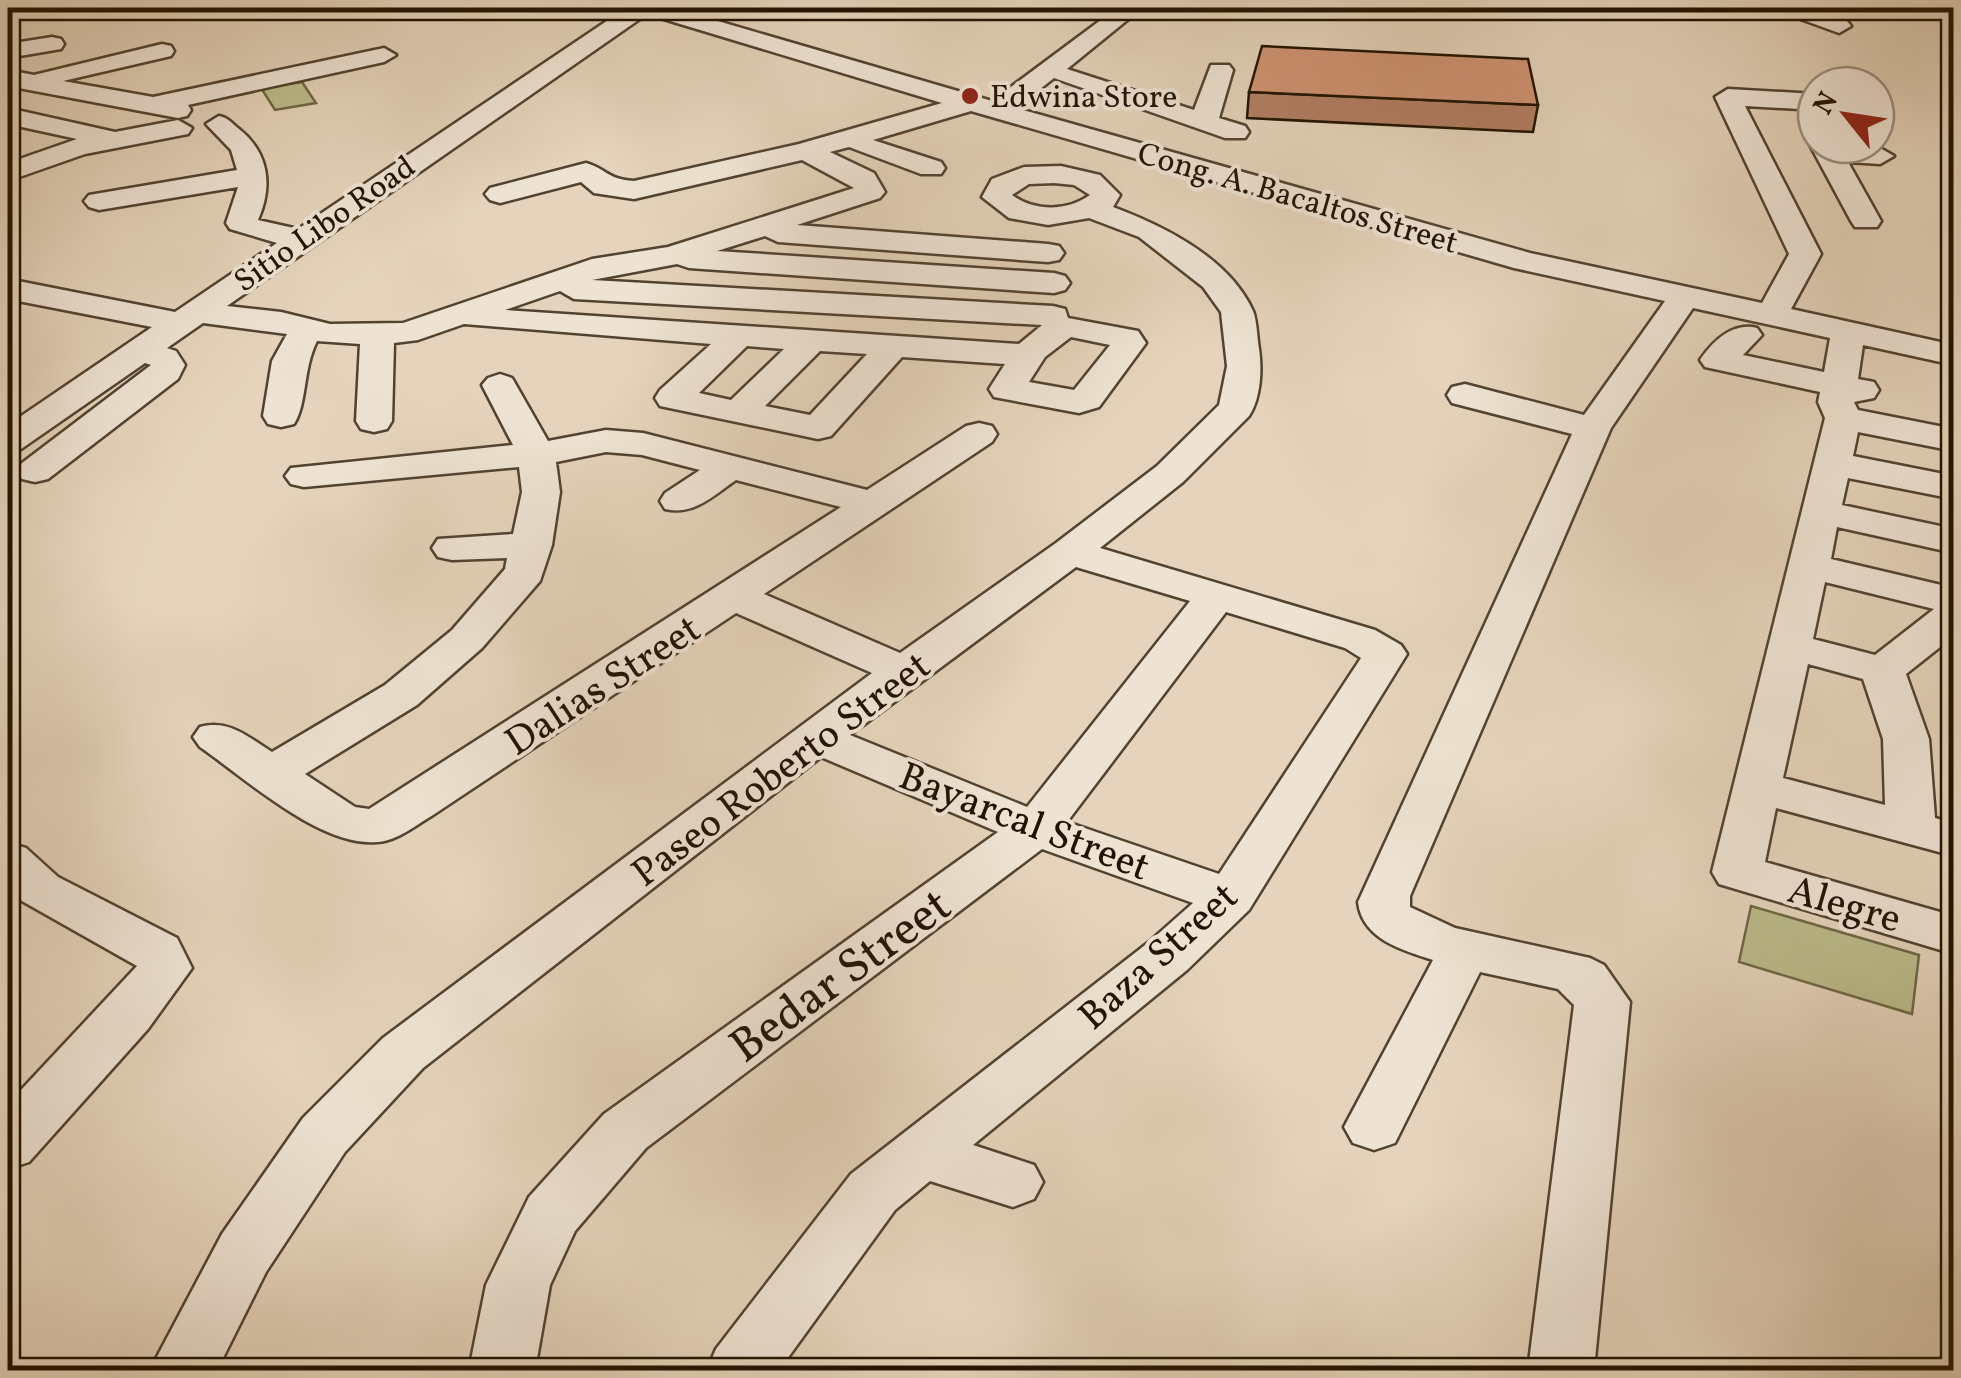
<svg xmlns="http://www.w3.org/2000/svg" width="1961" height="1378" viewBox="0 0 1961 1378" font-family="Vollkorn,serif">
<style>
.green{fill:#bcbb8b;stroke:#6e6746;stroke-width:2.5}
.lines{fill:none;stroke-linecap:round;stroke-linejoin:round}
.minor-casing{stroke:#524330;stroke-width:5}
.minor{fill:#eee3d3;fill-rule:evenodd}
.wall{fill:#b27e63;stroke:#211301;stroke-width:2.5}
.building{fill:#cf9373;stroke:#211301;stroke-width:2.5}
.poi-dot{fill:#8f2418;stroke:#eee3d3;stroke-width:4}
.labels{text-anchor:middle;stroke-width:8;stroke-linejoin:round;paint-order:stroke}
.far-poi-label{font-size:32px;fill:#211301;stroke:#eee3d3;text-anchor:start}
.far-street-label{font-size:32px;fill:#211301;stroke:#eee3d3}
.street-label{font-size:40px;fill:#211301;stroke:#eee3d3}
.near-street-label{font-size:48px;fill:#211301;stroke:#eee3d3}
</style>
<rect width="100%" height="100%" fill="#e5d4bb"/>
<filter id="stains"><feTurbulence type="fractalNoise" baseFrequency=".002" numOctaves="4"/><feColorMatrix values="0 0 0 0 .2 0 0 0 0 .09 0 0 0 0 .02 0 0 0 .5 -.17"/></filter>
<radialGradient id="worn" r=".72"><stop offset=".6" stop-color="#630" stop-opacity="0"/><stop offset="1" stop-color="#630" stop-opacity=".3"/></radialGradient>
<!-- green -->
<path class="green" d="M302,82L316,103L275,110L261,88Z
M1751,906L1919,955L1912,1014L1739,962Z"/>
<g class="lines">
<!-- minor casing -->
<g class="minor-casing">
<path id="minor" d="M626,8H673L992,101L1117,8H1142L1067,69L1194,110L1211,65H1229L1233,70L1219,118L1245,126L1249,132L1245,138H1225L1054,78L1016,108L1530,253L1762,303L1789,254L1715,97L1728,89L1816,94V110L1745,106L1821,254L1791,309L1954,345V365L1863,345L1858,379L1874,382L1879,390L1874,398L1854,402L1858,410L1954,429V451L1858,432L1853,456L1954,476V499L1848,478L1842,505L1954,529V553L1837,527L1831,559L1954,588V636L1906,674L1929,739L1935,818L1954,823V856L1776,808L1765,862L1954,916V954L1719,884L1712,872L1825,418L1818,402L1820,392L1705,367L1700,360C1713,341 1733,322 1757,328L1762,335L1743,355L1824,372L1830,338L1693,308L1611,428L1410,896V907L1455,928L1590,958L1604,965L1630,1002L1594,1370H1528L1574,1005L1558,989L1480,972L1395,1143L1374,1150L1353,1143L1344,1127L1433,960C1402,950 1362,939 1358,902L1572,434L1452,403L1447,395L1452,387L1465,384L1584,415L1665,301L1514,268L971,111L873,140L941,162L945,168L941,174H921L849,147L830,152L874,173L885,192L880,198L797,225L1048,244L1059,246L1064,253L1059,260L1048,262L778,242L765,236L717,251L1054,273L1065,276L1070,283L1065,290L1054,293L689,268L677,264L592,280L1053,306L1065,309L1068,318L1138,331L1146,343L1099,407L1079,413L994,397L989,389L1005,364L902,357L831,436L818,439L660,406L655,398L660,390L711,344L464,324L418,340L394,343L392,421L387,429L374,432L361,429L356,421L360,344L317,341C303,368 307,404 294,424L281,427L268,424L263,416L272,361L287,334L203,323L167,348L176,351L185,365L178,379L48,479L35,482L22,479L16,471L22,463L151,365L145,363L21,449L8,452V425L152,327L8,299V279L175,312L277,243L230,229L226,223L238,187L99,210L89,207L84,201L89,195L237,170L231,150L206,124L219,116C229,118 231,123 239,129C269,153 273,186 258,220L298,229ZM647,14L942,103L799,144L634,181C606,179 607,169 586,163L490,188L485,194L490,200L500,203L581,182L594,193L634,199L802,160L854,188L668,247L592,259L403,323L330,324L281,312L227,306ZM560,291L574,299L1042,325L1019,344L505,310ZM1071,337L1110,345L1074,390L1029,382L1045,357ZM747,346L784,349L731,400L699,393ZM820,351L867,354L810,415L765,406ZM1825,582L1934,609L1875,655L1813,639ZM1808,664L1863,679L1883,739L1885,805L1783,778Z
M1780,8H1812L1847,21L1851,26L1839,33L1784,13Z
M1924,8H1954V20L1928,13Z
M52,37L61,39L64,44L61,49L8,58V44Z
M162,44L171,46L174,51L171,56L63,81L153,97L384,48L396,55L384,62L188,105L191,110L187,116L178,118L8,86V70L34,75Z
M8,108L115,132L178,120L192,128L188,134L85,154L8,181V163L77,139L8,124Z
M1816,139V145L1880,148L1894,156L1880,164L1848,162L1881,221L1877,227H1855L1851,221L1810,145Z
M1061,166L1100,175L1120,195L1113,207C1164,226 1229,258 1253,311C1257,321 1257,337 1259,349C1262,369 1261,398 1249,416L1183,482L1100,548L1375,630L1401,645L1407,654L1249,910L1187,970L973,1145L1034,1165L1043,1182L1034,1199L1013,1207L930,1181L895,1210L779,1370H707L716,1349L851,1174L1149,942L1193,903L1042,849L646,1148L575,1231L550,1285L535,1370H469L486,1285L529,1197L604,1114L998,832L821,757L423,1068L345,1152L266,1272L217,1370H150L222,1234L303,1118L383,1038L872,673L736,613L433,815C416,825 397,841 377,842C320,847 245,778 200,747L193,737L200,727C229,719 248,737 272,752L385,685L452,630L505,569L507,558L452,560L438,557L432,548L438,539L513,534L522,492L519,467L304,487L291,484L285,476L291,468L513,445L482,385L488,378L500,374L512,378L548,441L606,430L643,433L867,490L966,426L979,423L992,426L997,434L992,442L764,594L900,653L1056,543L1157,466L1219,405L1227,366L1221,312L1203,287L1139,237L1089,218L1048,225L1009,218L982,197L992,179L1024,167ZM1054,183L1074,185L1090,195C1068,211 1035,212 1012,195L1029,184ZM606,452L642,455L700,470L665,493L660,501L665,509C694,516 714,495 736,480L841,507L369,809L355,807L305,774L417,705L482,648L540,581L552,545L560,492L556,462ZM1076,567L1190,601L1027,807L850,735ZM1226,612L1345,648L1361,658L1219,874L1067,822Z
M8,843L26,848L58,877L177,938L192,968L148,1029L29,1162L8,1169V1104L137,966L22,901L8,888Z"/>
</g>
<!-- minor -->
<use href="#minor" class="minor"/>
</g>
<!-- wall -->
<path class="wall" d="M1249,92L1538,105L1533,132L1247,118Z"/>
<!-- building -->
<path class="building" d="M1262,46L1528,59L1538,105L1249,92Z"/>
<!-- markers -->
<circle class="poi-dot" cx="970" cy="96" r="10"/>
<g class="labels">
<!-- far-poi labels -->
<g class="far-poi-label">
<text x="990" y="107">Edwina Store</text>
</g>
<!-- far-street labels -->
<g class="far-street-label">
<text transform="translate(1298 197) rotate(16)" y="11">Cong. A. Bacaltos Street</text>
<text transform="translate(324 223) rotate(-35)" y="11">Sitio Libo Road</text>
</g>
<!-- street labels -->
<g class="street-label">
<text transform="translate(602 684) rotate(-33)" y="14">Dalias Street</text>
<text transform="translate(780 768) rotate(-37)" y="14">Paseo Roberto Street</text>
<text transform="translate(1025 820) rotate(21)" y="14">Bayarcal Street</text>
<text transform="translate(1845 903) rotate(16)" y="14">Alegre</text>
<text transform="translate(1157 955) rotate(-42)" y="14">Baza Street</text>
</g>
<!-- near-street labels -->
<g class="near-street-label">
<text transform="translate(839 974) rotate(-36)" y="17">Bedar Street</text>
</g>
</g>
<!-- margin -->
<rect width="1961" height="1378" fill="none" stroke="#e5d4bb" stroke-width="40"/>
<rect x="10" y="10" width="1941" height="1358" fill="none" stroke="#211301" stroke-width="5"/>
<rect x="20" y="20" width="1921" height="1338" fill="none" stroke="#211301" stroke-width="2.5"/>
<!-- north arrow -->
<g transform="translate(1846 115) rotate(300)"><circle r="48" fill="#eee3d3" stroke="#9c907f" stroke-width="2.5"/>
<path d="M0-8L18 38L0 25L-18 38Z" fill="#8f2418"/>
<text y="-15" font-size="28" font-weight="bold" text-anchor="middle" fill="#211301">N</text>
</g>
<rect width="100%" height="100%" filter="url(#stains)"/>
<rect width="100%" height="100%" fill="url(#worn)"/>
</svg>
